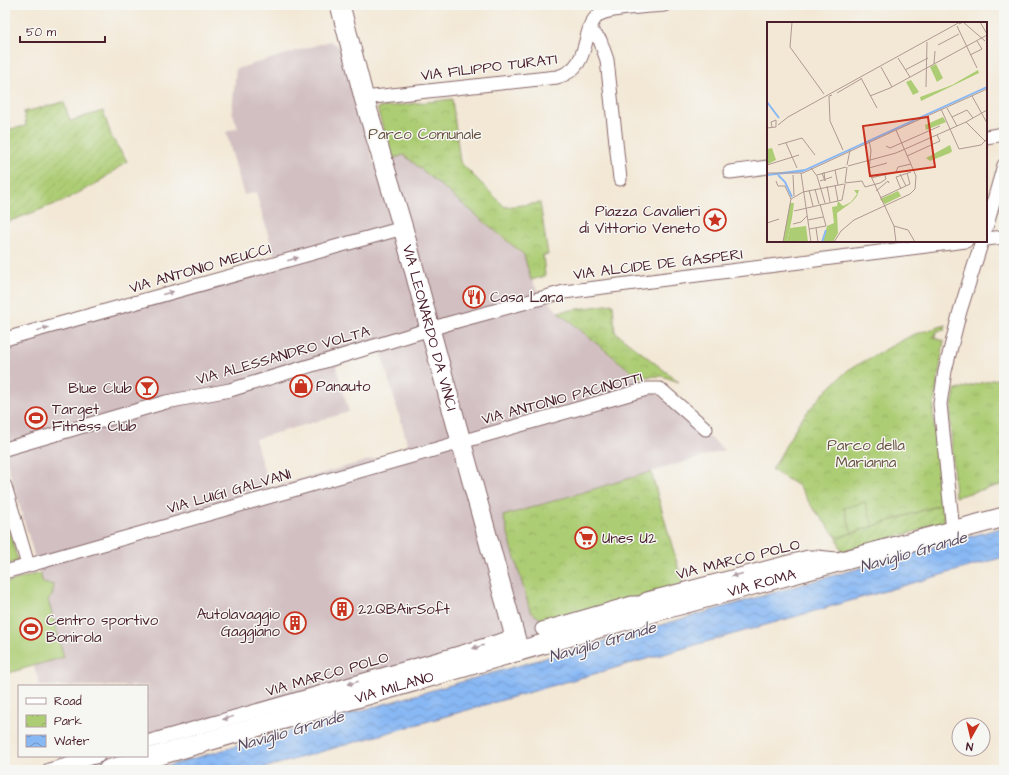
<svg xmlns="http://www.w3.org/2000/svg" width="1009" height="775" viewBox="0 0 1009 775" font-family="'Architects Daughter',sans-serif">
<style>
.industrial{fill:#d2bfc1;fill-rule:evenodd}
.grass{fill:url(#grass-tufts);stroke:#7c7650}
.park{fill:url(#park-crowns);stroke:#7c7650}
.garden{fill:url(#garden-furrows);stroke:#7c7650}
.pitch{fill:#adcd75;stroke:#7c7650}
.water{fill:url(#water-waves);stroke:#696c90}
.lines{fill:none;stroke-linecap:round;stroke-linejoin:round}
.street-casing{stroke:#856567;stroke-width:15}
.secondary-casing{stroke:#856567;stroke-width:21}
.street{stroke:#fff;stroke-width:13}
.secondary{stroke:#fff;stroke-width:19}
.oneway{fill:#ae9aa0}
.labels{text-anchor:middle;stroke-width:3;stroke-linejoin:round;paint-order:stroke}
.street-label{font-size:15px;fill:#4a1f2b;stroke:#f6f6f2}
.park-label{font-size:15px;fill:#685341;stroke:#f6f6f2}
.poi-label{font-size:15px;fill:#4a1f2b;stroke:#f6f6f2;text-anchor:start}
.water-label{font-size:16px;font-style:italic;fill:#5d4d67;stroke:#f6f6f2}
.inset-river{fill:none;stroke:#88b8f4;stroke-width:2}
.inset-road{fill:none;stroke:#af9892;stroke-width:1}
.view{fill:#c8321e;fill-opacity:0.15;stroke:#c8321e;stroke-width:2}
.inset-edge{fill:none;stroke:#4a1f2b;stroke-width:2}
</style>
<defs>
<pattern id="grass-tufts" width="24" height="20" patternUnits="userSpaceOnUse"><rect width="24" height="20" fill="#adcd75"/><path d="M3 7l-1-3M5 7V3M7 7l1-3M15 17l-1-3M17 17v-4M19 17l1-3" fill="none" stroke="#96b065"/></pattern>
<pattern id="park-crowns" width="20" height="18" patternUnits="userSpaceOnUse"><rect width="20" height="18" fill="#adcd75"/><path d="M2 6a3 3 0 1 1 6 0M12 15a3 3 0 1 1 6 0" fill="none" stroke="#96b065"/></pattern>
<pattern id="garden-furrows" width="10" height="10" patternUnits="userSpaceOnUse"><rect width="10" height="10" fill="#adcd75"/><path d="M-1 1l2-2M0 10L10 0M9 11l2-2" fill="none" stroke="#96b065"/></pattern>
<pattern id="water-waves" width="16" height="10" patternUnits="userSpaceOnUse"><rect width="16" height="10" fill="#88b8f4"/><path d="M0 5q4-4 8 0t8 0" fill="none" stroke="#7195c6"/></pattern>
</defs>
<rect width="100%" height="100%" fill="#f6f6f2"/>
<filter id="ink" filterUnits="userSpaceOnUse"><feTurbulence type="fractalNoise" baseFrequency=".025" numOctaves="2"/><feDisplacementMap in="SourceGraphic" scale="8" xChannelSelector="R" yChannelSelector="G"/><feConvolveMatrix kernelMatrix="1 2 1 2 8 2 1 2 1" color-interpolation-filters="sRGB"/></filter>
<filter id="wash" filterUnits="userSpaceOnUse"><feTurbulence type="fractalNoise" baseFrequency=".012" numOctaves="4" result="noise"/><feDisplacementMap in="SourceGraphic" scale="16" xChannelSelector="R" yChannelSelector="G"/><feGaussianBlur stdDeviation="0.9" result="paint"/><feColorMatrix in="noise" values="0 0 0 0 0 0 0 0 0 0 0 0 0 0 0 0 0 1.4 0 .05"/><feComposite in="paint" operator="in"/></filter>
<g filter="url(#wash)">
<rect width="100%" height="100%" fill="#f3e8d6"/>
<!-- industrial -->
<path class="industrial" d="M330,41L341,47L374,163L404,155L524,256L534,285L558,312L725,450L503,516L530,611L683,584L690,610L128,770H63L59,756H147V686H40L34,666L64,657L5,456V342L277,266L256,192L244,195L226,132L238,128L232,111L236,69ZM381,353L409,449L269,488L255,439L349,412L336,366Z"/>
<!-- grass -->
<path class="grass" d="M1004,377V484L955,497L950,418L955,390Z"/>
<!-- park -->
<path class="park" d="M452,99L460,162L505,207L540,203L548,255H543L545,276L531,280L524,255L404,155L392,159L377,108Z
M613,304L615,332L679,382L662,376L638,377L558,312Z
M946,325L945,330L937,331L934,338L944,341L933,412L943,504L837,538L810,504L800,487L772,470L799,422L820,397L848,370L912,335Z
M651,472L683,584L546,623L530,611L503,516Z"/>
<!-- garden -->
<path class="garden" d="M64,102L70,121L103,111L112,138L127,161L99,182L63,201L5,223V130L26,126L24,112Z
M943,504L945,523L842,552L837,538Z"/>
<!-- pitch -->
<path class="pitch" d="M865,502L873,526L852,533L844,508Z
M5,517L18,561L5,565Z
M40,573L43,583L54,585L52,596L48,600L64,657L5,674V583Z"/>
<!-- water -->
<path class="water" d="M1004,527V557L257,770H153Z"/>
</g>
<g filter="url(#ink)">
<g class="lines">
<!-- street casing -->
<g class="street-casing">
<path id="street" d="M590,30L600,40L607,60L620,179
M364,98L557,77C594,67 579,28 600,14C610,8 651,6 664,5
M986,137L1004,134
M730,172L768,167
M986,228L1004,165
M986,239L1004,237
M5,339L403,228
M5,449L166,402L230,390L450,323L564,292L966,241
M5,486L28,565
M953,531L940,404L945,371L960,311L982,241
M5,572L647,389H660L706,429
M633,618L641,603L647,599L808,557H817L836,559
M542,629L632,603H641
M147,742L459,653L515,636
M49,770L98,756"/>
</g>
<!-- secondary casing -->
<g class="secondary-casing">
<g id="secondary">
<path id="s1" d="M340,5L364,98L403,228L430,329L519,651"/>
<path id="s2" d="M108,770L661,610L1004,517"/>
</g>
</g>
<!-- street -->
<use href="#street" class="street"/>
<!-- secondary -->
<use href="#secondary" class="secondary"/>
</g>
<!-- one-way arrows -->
<defs><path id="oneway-solid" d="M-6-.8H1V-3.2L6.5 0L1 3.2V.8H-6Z"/></defs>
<g class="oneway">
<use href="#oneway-solid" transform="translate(293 259) rotate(-16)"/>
<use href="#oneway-solid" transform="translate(168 293) rotate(-15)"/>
<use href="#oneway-solid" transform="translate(43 329) rotate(-16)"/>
<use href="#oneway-solid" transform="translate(737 575) rotate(166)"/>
<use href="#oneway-solid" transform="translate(478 647) rotate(164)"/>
<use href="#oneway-solid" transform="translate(353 683) rotate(164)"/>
<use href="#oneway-solid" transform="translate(228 718) rotate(164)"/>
</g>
</g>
<!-- icons -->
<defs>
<g id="sight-ring" transform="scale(1.15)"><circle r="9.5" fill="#f6f6f2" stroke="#c8321e" stroke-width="1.5"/><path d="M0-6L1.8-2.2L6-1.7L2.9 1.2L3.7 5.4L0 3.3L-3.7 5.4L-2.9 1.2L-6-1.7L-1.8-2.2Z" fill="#c8321e"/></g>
<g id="restaurant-ring" transform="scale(1.15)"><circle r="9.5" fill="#f6f6f2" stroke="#c8321e" stroke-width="1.5"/><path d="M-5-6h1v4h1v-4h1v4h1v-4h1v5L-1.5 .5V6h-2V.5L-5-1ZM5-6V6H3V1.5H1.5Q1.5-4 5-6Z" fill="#c8321e"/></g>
<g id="shop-ring" transform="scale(1.15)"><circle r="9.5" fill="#f6f6f2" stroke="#c8321e" stroke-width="1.5"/><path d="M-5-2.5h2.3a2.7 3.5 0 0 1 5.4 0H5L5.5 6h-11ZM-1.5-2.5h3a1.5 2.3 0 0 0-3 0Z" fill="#c8321e"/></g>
<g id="bar-ring" transform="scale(1.15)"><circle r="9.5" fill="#f6f6f2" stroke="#c8321e" stroke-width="1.5"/><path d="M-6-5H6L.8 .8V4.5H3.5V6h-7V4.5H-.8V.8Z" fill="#c8321e"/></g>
<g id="stadium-ring" transform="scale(1.15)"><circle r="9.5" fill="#f6f6f2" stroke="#c8321e" stroke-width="1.5"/><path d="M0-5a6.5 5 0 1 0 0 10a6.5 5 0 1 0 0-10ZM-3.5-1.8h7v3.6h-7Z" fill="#c8321e"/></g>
<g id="supermarket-ring" transform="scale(1.15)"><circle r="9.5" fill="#f6f6f2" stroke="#c8321e" stroke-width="1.5"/><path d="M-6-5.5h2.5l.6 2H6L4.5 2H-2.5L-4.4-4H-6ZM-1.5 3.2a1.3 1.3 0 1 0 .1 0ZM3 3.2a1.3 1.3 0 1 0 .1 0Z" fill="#c8321e"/></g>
<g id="building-ring" transform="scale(1.15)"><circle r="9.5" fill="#f6f6f2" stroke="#c8321e" stroke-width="1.5"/><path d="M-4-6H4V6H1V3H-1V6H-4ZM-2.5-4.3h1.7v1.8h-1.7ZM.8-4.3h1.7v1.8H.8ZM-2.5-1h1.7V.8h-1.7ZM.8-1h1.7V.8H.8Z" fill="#c8321e"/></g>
</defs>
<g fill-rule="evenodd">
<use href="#sight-ring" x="715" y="220"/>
<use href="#restaurant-ring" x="474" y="297"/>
<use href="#shop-ring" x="301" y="386"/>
<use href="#bar-ring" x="147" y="388"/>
<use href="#stadium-ring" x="36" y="418"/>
<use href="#supermarket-ring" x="586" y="538"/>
<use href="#building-ring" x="342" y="609"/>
<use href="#building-ring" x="295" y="623"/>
<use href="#stadium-ring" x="31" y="629"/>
</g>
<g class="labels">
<!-- street labels -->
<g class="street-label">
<text transform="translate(489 67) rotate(-7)" y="5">VIA FILIPPO TURATI</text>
<text transform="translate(658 264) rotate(-7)" y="5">VIA ALCIDE DE GASPERI</text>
<text transform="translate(200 268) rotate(-16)" y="5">VIA ANTONIO MEUCCI</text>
<text dy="5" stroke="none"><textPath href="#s1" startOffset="335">VIA LEONARDO DA VINCI</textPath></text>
<text transform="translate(283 355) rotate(-16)" y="5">VIA ALESSANDRO VOLTA</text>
<text transform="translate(562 398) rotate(-15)" y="5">VIA ANTONIO PACINOTTI</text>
<text transform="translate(229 491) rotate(-16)" y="5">VIA LUIGI GALVANI</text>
<text transform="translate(738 559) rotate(-14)" y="5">VIA MARCO POLO</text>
<text dy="5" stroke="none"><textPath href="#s2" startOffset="680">VIA ROMA</textPath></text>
<text transform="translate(327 674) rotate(-16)" y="5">VIA MARCO POLO</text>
<text dy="5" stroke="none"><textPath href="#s2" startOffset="298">VIA MILANO</textPath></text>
</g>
<!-- park labels -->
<g class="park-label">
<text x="425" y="139">Parco Comunale</text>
<text x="866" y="450">Parco della<tspan x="866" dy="17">Marianna</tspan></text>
</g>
<!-- poi labels -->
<g class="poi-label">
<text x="700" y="216" text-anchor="end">Piazza Cavalieri<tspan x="700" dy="17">di Vittorio Veneto</tspan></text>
<text x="490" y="302">Casa Lara</text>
<text x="316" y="391">Panauto</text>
<text x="132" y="393" text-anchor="end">Blue Club</text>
<text x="52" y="414">Target<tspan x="52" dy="17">Fitness Club</tspan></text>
<text x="602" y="543">Unes U2</text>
<text x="358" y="614">22QBAirSoft</text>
<text x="280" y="619" text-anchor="end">Autolavaggio<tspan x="280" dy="17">Gaggiano</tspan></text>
<text x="46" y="625">Centro sportivo<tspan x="46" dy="17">Bonirola</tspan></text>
</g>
<!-- water labels -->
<g class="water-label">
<text transform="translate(913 551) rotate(-16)" y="6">Naviglio Grande</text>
<text transform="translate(602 641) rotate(-16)" y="6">Naviglio Grande</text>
<text transform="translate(290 730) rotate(-16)" y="6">Naviglio Grande</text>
</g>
</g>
<!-- overview -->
<g transform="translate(767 22)">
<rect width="220" height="220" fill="#f3e8d6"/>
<path d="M211,48L212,51L154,79L153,75L185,63ZM144,58L152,70L146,73L139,60Z" fill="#adcd75"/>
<path d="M169,42L176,56L170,60L163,45ZM87,168H92L90,174L85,180L70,191L71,211L66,220H56L60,204L67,201L65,185L70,184L71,179L76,184L84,180L90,172ZM131,169L134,174L118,182L113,177ZM23,181H27L25,196L20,220H16Z" fill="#adcd75"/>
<path d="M183,123L185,129L183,131L163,139L159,136Z" fill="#adcd75"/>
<path d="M176,95L179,100L159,108L158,103ZM5,126L9,138L1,142L0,127ZM39,204L41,220H20L23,206Z" fill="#adcd75"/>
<path d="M220,64V66L36,150L0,154V152L38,147Z" fill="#88b8f4"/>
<path class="inset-river" d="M0,80L12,96M11,153L18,160L25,175M55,220L59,208"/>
<path class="inset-road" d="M25,0L23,25L57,72M213,0L220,12M192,2L196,0L218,19M190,4L210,46M171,23L192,12M203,33L215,27L210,19M131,36L143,55M167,42L168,29M114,45L125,65M138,48L161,36M94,56L110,86M159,65L160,20M70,71L94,57M65,73L62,74L63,99L76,128M103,74L123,66L220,13M205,74L220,101M180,86L190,104M174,87L192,127L214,123L220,117M185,95L200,88L206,96M199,100L218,119M11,103L21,95L193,0M0,106L9,105V98L4,100L5,105M102,119L104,128L102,150L127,204L129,220M19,121L30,146M11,123L35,116L48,133M119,124L123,126L173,104M140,134L173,119L170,113M0,143L32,133M80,143L83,128M81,144L129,131L199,100L220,88M44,146L50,154L58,181M102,146L120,141M68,148L71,163M0,151H36L129,108M34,151L44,220M55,151L58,159L57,150M133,152L139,164M26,153L27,174M50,153L79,145M104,156L129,150L131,145L144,142M9,159L11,164H18L24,177M53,159L65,155M78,161L95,159L98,165L113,161L119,157L118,153M78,161L80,145M68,163L71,179M60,164L63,180M48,167L52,182M134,167L129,155L144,150M42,168L46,184M109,169L121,159L122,161M113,176L143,162L140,151M24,177L36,170L77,162M27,189L75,178L78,162M41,198L56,195M0,201L12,197M26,202L34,200L40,194M127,204L141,208L148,220M49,206L51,220M42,207L59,204L53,182M16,220L24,177M67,220L74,209L87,198L143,172L148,167L149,154L129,108L220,67"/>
<path class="view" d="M161,95L168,145L103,154L96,104Z"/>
<rect width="220" height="220" class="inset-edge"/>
</g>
<!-- margin -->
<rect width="1009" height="775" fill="none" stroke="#f6f6f2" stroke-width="20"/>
<!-- legend -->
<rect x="18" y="685" width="130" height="72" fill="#f6f6f2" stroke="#b1a0a2"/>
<rect x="26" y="698" width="20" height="6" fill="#ffffff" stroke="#b1a0a2"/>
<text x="54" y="705" font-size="12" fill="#4a1f2b">Road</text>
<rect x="26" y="715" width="20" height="12" fill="url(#park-crowns)" stroke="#b1a0a2"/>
<text x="54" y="725" font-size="12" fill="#4a1f2b">Park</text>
<rect x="26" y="735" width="20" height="12" fill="url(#water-waves)" stroke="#b1a0a2"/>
<text x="54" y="745" font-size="12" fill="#4a1f2b">Water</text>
<!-- north arrow -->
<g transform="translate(971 737) rotate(188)"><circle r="19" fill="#f6f6f2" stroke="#b1a0a2"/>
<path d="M0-3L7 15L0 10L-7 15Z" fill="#c8321e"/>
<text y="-6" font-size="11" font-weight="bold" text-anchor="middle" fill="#4a1f2b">N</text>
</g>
<!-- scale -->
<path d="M20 36v6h85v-6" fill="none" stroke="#4a1f2b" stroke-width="2"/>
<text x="26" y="36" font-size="12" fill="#4a1f2b" stroke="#f6f6f2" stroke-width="3" paint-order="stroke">50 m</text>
</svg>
